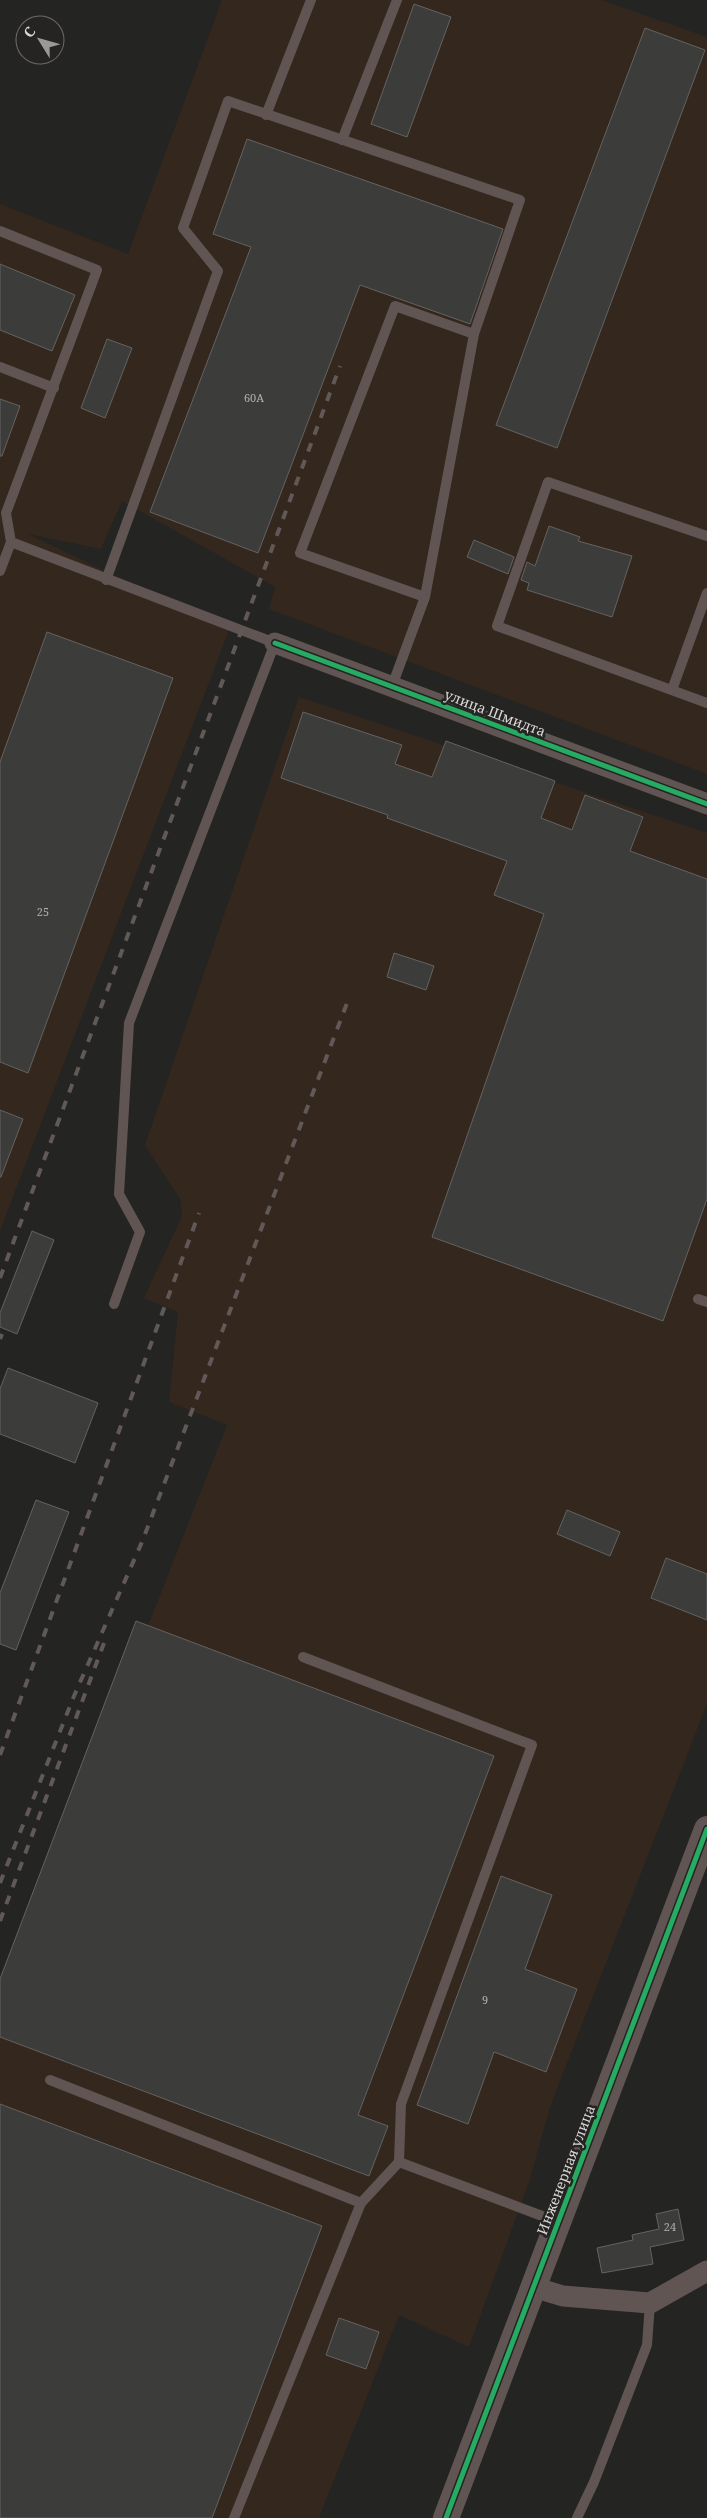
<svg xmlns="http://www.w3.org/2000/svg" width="707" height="2518" viewBox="0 0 707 2518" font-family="'Noto Serif',serif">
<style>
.industrial{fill:#34271d}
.building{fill:#3c3c3b;stroke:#646362}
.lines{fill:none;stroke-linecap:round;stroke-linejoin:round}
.service{stroke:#615553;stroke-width:10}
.minor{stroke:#615553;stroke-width:21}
.tertiary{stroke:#615553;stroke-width:26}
.rail{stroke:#605957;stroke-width:4;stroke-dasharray:9 9;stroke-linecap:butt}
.cycleway-casing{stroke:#252422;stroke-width:8}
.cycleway{stroke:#26ab63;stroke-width:5}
.labels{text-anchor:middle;stroke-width:5;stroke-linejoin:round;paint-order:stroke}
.number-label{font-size:11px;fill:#b2b1b0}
.street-label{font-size:14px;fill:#d9d8d7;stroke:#252422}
</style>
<rect width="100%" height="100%" fill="#242423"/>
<!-- industrial -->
<path class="industrial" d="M222,0H601L707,37V774L269,609L275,587L122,501L101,549L28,534L229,630L0,1231V204L128,254Z
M299,697L707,833V1704L551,2104L529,2182L469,2347L399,2315L319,2518H0V2002L227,1425L169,1402L178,1312L144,1298L182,1216L180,1199L145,1145Z"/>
<!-- building -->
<path class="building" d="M414,4L451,17L407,137L371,124Z
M645,28L705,50L557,448L496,425Z
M247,139L503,229L470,324L360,285L258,553L150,512L251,247L213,234Z
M0,264L75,295L52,351L0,330Z
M107,339L132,348L105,418L81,408Z
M0,399L20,406L2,456H0Z
M549,526L580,537L578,541L632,556L612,617L527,590L529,583L521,580L527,562L535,566Z
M474,540L514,557L508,574L467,557Z
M47,632L173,678L28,1073L0,1062V762Z
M303,712L402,745L395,764L432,777L446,741L555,781L541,818L572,830L585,795L643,817L630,851L707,879V1199L663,1321L432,1237L544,914L494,895L507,861L387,818L388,815L281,778Z
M394,953L434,966L426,990L387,977Z
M0,1110L23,1119L1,1177H0Z
M32,1231L54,1240L17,1334L0,1327V1313Z
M8,1368L98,1403L75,1463L0,1434V1389Z
M36,1500L69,1512L16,1650L0,1644V1593Z
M567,1510L620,1532L610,1556L557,1534Z
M666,1558L707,1574V1620L651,1598Z
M136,1621L494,1756L358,2115L388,2126L369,2176L0,2037V1979Z
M501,1876L552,1895L525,1969L577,1989L546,2072L494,2052L468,2124L417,2105Z
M0,2104L322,2226L212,2518H0Z
M678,2209L684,2240L650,2247L653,2264L602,2273L597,2248L633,2240L632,2235L659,2229L656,2214Z
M339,2318L379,2332L366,2369L326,2355Z"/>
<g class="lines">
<!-- service -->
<path class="service" d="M266,115L311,0
M342,140L397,0
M0,231L97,270L6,513L11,542
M0,367L54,388
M707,536L548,482L497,626L707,703
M0,571L11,542L275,643L129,1023L119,1194L140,1232L114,1304
M106,580L218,271L183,228L228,101L520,200L474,334L425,597L392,686
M425,597L300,553L395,306L474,334
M672,690L707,593
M698,1299L707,1302
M303,1657L532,1745L401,2104L399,2162
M50,2080L361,2203L399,2162L558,2222
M234,2518L361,2203
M577,2518L594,2482L647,2345L650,2303"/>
<!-- minor -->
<path class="minor" d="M275,643L707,804
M533,2287L563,2296L650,2303L707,2271"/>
<!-- tertiary -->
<path class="tertiary" d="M446,2518L707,1829"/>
<!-- rail -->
<path class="rail" d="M0,1278L340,366
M0,1339L2,1334
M0,1755L199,1213
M0,1883L74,1696L142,1542L349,998
M0,1921L104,1643"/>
<!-- cycleway casing -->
<g class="cycleway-casing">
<path id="cycleway" d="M275,643L707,804
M446,2518L707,1829"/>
</g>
<!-- cycleway -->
<use href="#cycleway" class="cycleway"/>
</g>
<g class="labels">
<!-- number labels -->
<g class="number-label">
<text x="254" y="402">60А</text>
<text x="43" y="916">25</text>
<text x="485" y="2004">9</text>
<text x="670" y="2231">24</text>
</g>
<!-- street labels -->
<g class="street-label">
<text transform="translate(495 713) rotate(21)" y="5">улица Шмидта</text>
<text transform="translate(566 2170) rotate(-69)" y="5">Инженерная улица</text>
</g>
</g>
<!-- north arrow -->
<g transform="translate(40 40) rotate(307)"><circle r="24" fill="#252422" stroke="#6d6c6a"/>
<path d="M0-4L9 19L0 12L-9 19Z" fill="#9a9998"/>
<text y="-8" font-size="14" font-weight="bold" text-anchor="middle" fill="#d9d8d7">С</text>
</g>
</svg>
